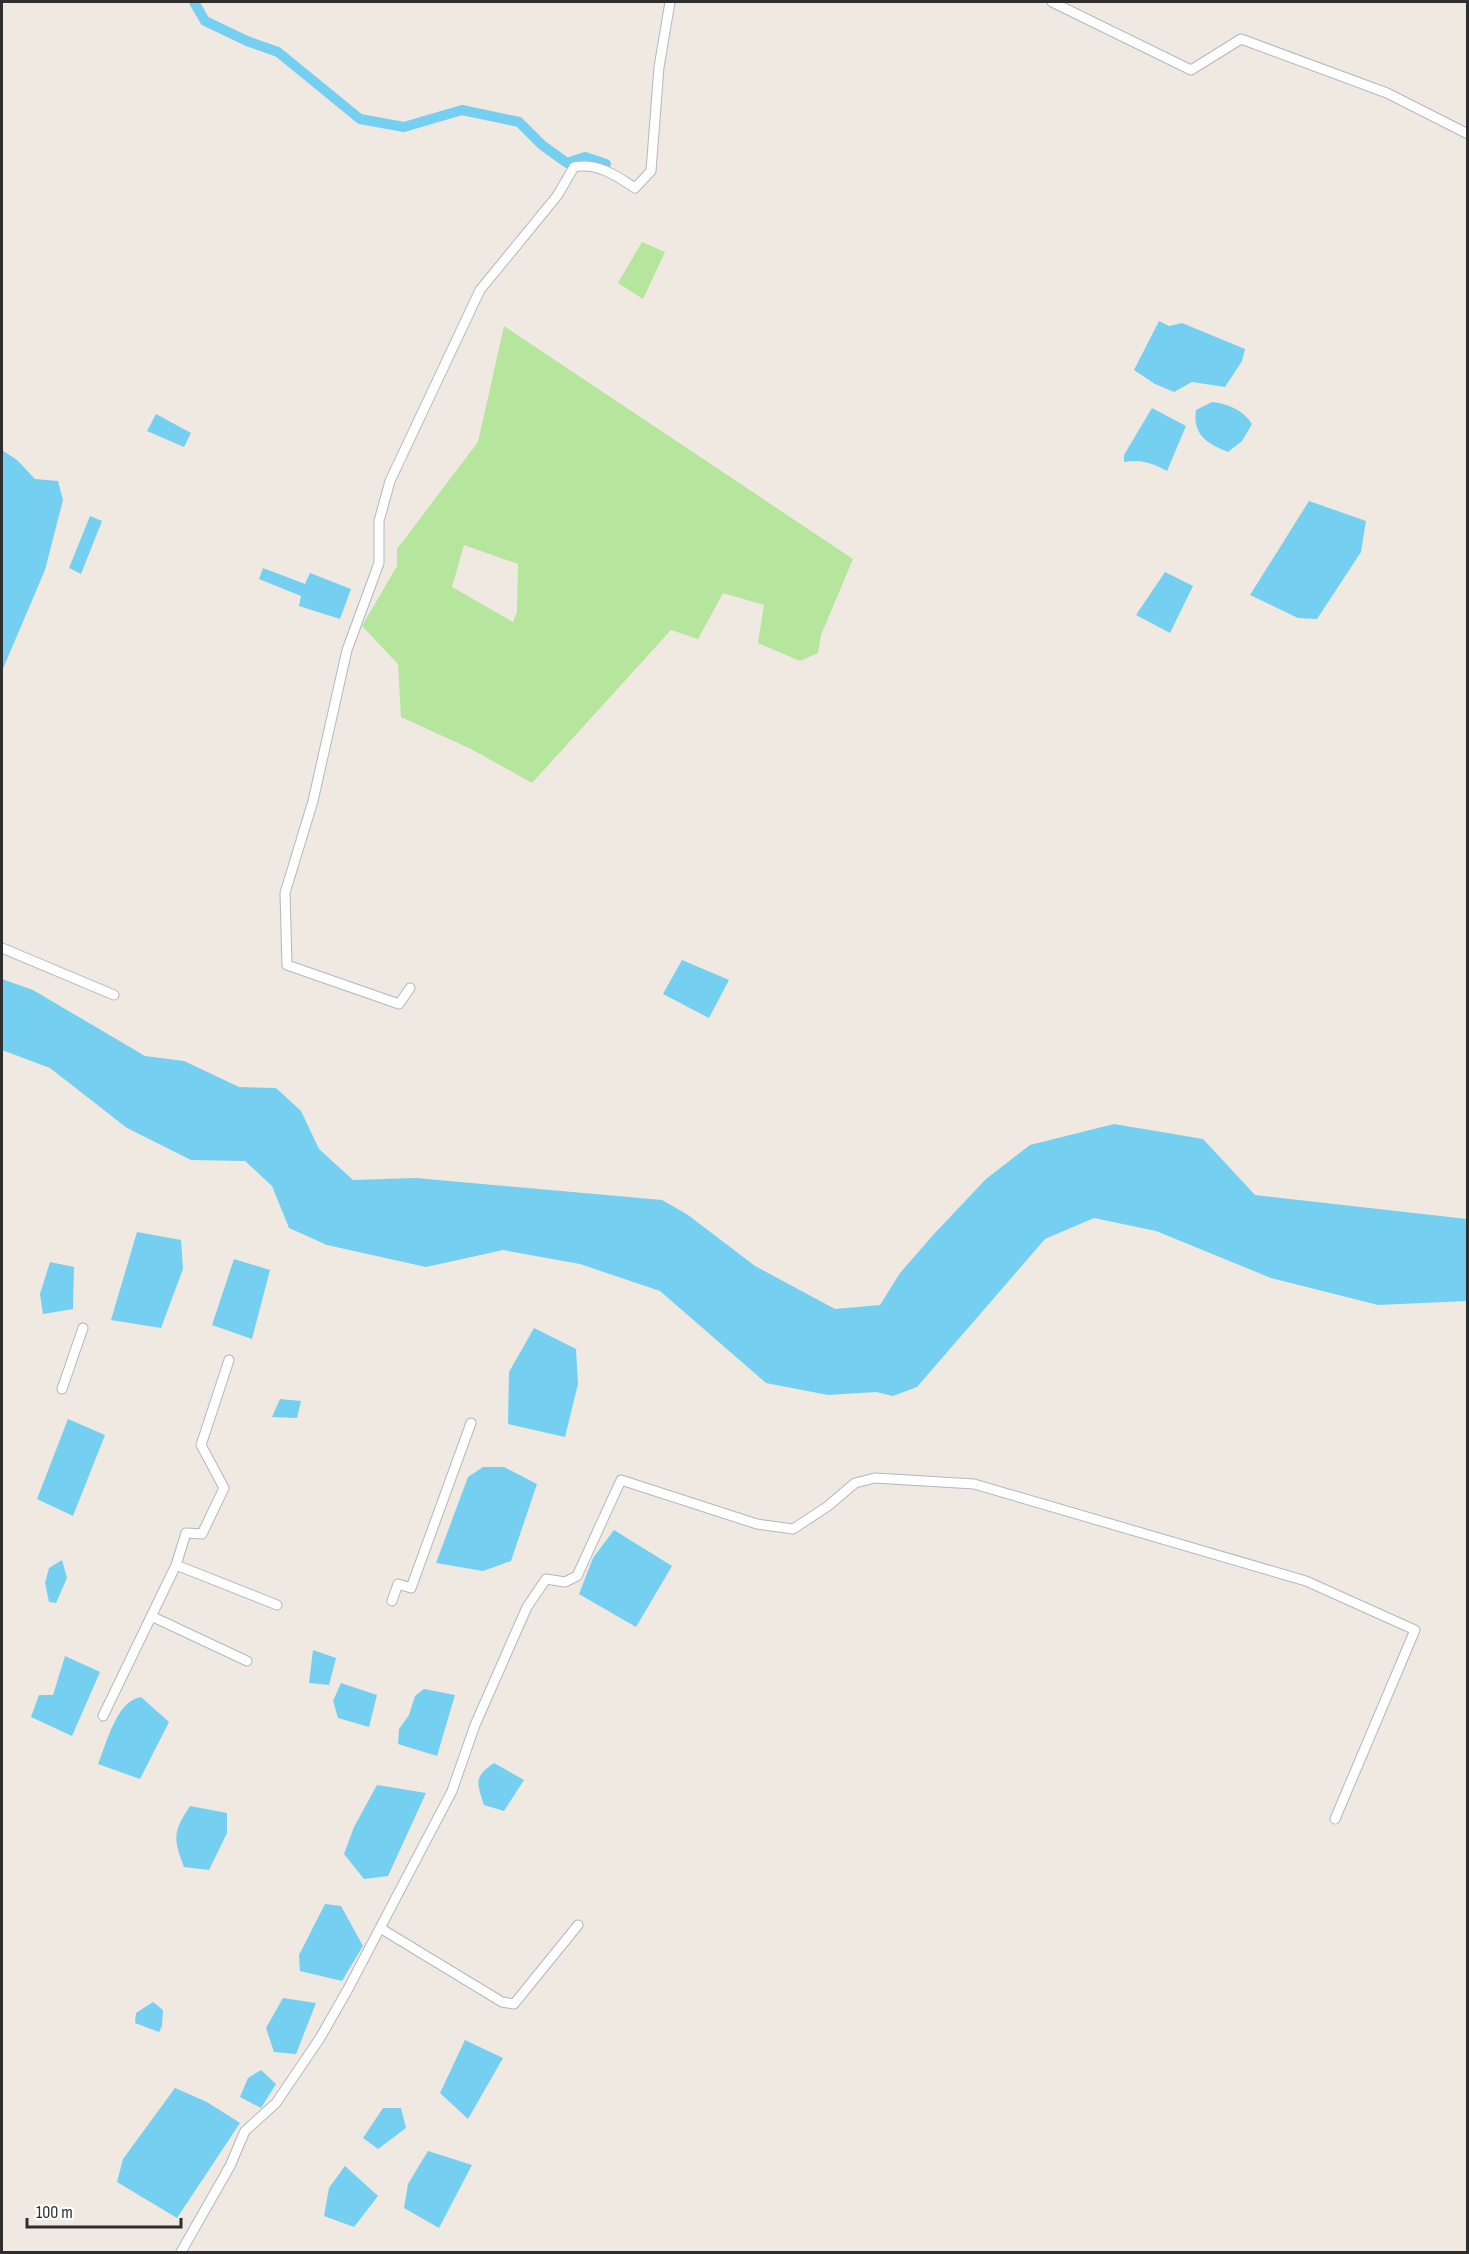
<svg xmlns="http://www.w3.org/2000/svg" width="1469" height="2254" viewBox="0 0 1469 2254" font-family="'Sofia Sans Condensed',sans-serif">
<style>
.green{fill:#b6e59e;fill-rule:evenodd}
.water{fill:#75cff0}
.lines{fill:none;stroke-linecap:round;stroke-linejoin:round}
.canal{stroke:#75cff0;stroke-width:10}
.minor-casing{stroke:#b4b7c1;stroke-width:11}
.minor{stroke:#fff;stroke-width:9}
</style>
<rect width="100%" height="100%" fill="#efe9e1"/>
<!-- green -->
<path class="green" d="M642,242L665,252L643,299L618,283Z
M504,326L853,559L821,635L818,653L800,661L758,643L764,605L723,593L698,639L671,630L532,783L471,749L401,717L398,664L362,626L397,566V549L478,442ZM464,545L518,564L517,612L513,622L452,587Z"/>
<!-- water -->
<path class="water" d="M1159,321L1169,326L1182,323L1245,349L1242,361L1225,387L1192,382L1174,392L1155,384L1134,370Z
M1212,402C1229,404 1243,410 1252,424L1242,441L1228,452C1208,444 1192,435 1196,410Z
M1152,408L1186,426L1167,471C1152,463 1141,459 1124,462V455Z
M156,414L191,433L184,447L147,431Z
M2,450L17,460L35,479L58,481L63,500L45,570L2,671Z
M1309,501L1366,521L1361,552L1317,619L1298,618L1250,595Z
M90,516L102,521L81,574L69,568Z
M263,568L305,584L310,573L351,589L340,619L299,606L301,596L259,579Z
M1165,572L1193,586L1170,633L1136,615Z
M682,960L729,980L709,1018L663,994Z
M2,979L33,990L145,1056L184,1061L239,1087L276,1088L301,1111L319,1149L353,1180L416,1178L662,1200L688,1215L755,1266L835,1309L880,1305L900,1273L934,1234L986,1179L1030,1145L1114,1124L1203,1139L1255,1195L1467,1219V1301L1378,1305L1271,1278L1156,1231L1094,1218L1045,1239L917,1387L893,1396L876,1392L828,1395L766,1383L660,1291L580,1264L503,1250L426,1267L327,1245L289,1228L272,1186L245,1161L191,1160L127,1128L50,1068L2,1050Z
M137,1232L181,1240L183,1269L161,1328L111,1320Z
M234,1259L270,1270L252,1339L212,1325Z
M50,1262L74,1267L73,1309L43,1314L40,1294Z
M534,1328L576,1349L578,1384L565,1437L508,1424L509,1372Z
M280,1399L301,1401L297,1418L272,1417Z
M68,1419L105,1435L73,1516L37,1499Z
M483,1467H504L537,1484L511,1561L483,1571L436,1563L468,1477Z
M614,1530L672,1566L636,1627L579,1594L593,1558Z
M62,1560L67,1578L56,1603L49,1602L45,1583L49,1568Z
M313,1650L336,1658L329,1685L309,1683Z
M65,1656L100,1672L72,1736L31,1717L39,1695H53Z
M341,1683L377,1695L369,1727L338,1718L333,1701Z
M424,1689L455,1695L437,1756L398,1744L399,1729L409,1715L415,1696Z
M141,1697L169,1722L140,1779L98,1764C107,1743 116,1701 141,1697Z
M494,1763L524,1780L504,1811L484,1805C477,1783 473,1777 494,1763Z
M377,1785L426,1793L388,1876L364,1879L344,1854L354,1827Z
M190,1806L227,1813V1833L209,1870L184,1867C173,1838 173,1832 190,1806Z
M325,1904L341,1906L363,1946L342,1981L300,1971L299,1955Z
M283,1998L316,2003L296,2054L274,2052L266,2028Z
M153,2002L163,2010L162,2026L159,2032L135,2023L136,2013Z
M465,2040L503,2058L468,2119L440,2093Z
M261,2070L276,2084L261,2108L240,2097L248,2078Z
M175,2088L207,2102L240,2123L177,2218L117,2182L123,2159Z
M383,2108H401L406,2128L378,2149L363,2138Z
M428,2151L472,2165L439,2228L404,2208L408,2184Z
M345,2166L378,2196L354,2227L324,2216L329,2188Z"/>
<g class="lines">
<!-- canal -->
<path class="canal" d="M194,2L205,21L247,41L278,52L360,119L404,127L462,110L519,122L542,145L567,163L585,157L606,164"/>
<!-- minor casing -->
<g class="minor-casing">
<path id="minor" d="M1052,2L1191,70L1241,39L1387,93L1468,134
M2,948L114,995
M410,988L399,1004L287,965L285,893L313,801L347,650L379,563V521L390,481L480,290L557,196L574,167C597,162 617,176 635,188L651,171L659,67L670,2
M229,1360L201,1445L224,1488L202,1534L186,1533L176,1565L277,1605
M62,1389L83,1328
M392,1601L398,1584L411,1588L471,1423
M151,1616L247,1661
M103,1716L176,1565
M380,1928L502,2002L514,2004L578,1925
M181,2252L230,2166L245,2131L276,2103L320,2038L348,1989L452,1791L475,1725L527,1607L546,1579L565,1582L577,1576L621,1480L757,1524L793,1529L828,1506L855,1483L875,1478L974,1484L1306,1581L1415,1630L1335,1819"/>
</g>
<!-- minor -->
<use href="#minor" class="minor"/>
</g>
<!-- border -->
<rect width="1469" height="2254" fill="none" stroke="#2e2e2e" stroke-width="6"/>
<!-- scale -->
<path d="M27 2218v9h154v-9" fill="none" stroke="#2e2e2e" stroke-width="3"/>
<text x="36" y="2218" font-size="18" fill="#2e2e2e" stroke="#ffffff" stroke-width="4.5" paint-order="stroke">100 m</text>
</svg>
